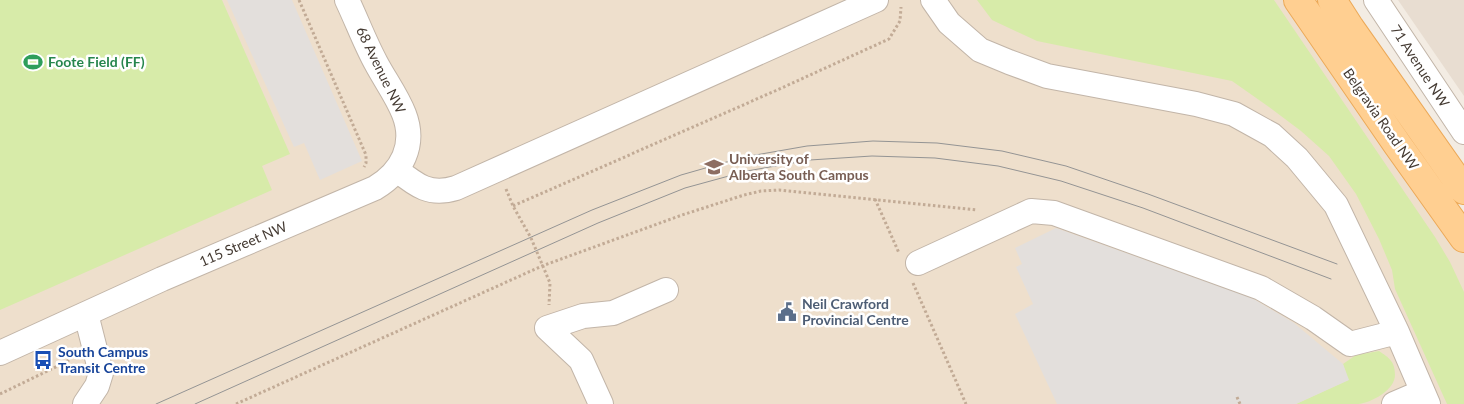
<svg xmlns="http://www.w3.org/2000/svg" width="1464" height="404" viewBox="0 0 1464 404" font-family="Lato,sans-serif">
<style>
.residential{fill:#e8ddd1}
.education{fill:#eedfcc}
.green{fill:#d7eba9}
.parking{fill:#e3dfdc}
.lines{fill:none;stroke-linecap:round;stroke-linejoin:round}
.minor-casing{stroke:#c2b5a8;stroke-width:26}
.major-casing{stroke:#eca958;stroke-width:30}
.path{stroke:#c2ab96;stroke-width:3;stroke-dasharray:2.5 2.5;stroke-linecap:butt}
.minor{stroke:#fff;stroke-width:24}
.major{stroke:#ffcf91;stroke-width:28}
.tram{stroke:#949494;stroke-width:1}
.labels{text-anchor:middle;stroke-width:5;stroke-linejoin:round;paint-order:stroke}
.leisure-label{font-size:14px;font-weight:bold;fill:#27864d;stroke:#fff;text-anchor:start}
.street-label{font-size:14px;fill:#453b33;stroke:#fff}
.education-label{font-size:14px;font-weight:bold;fill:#785e54;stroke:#fff;text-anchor:start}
.service-label{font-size:14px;font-weight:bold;fill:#4e5e75;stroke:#fff;text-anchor:start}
.transit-label{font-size:14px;font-weight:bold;fill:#164399;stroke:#fff;text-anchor:start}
</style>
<rect width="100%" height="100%" fill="#f3ece3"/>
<!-- residential -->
<path class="residential" d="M1398,0H1464V96Z"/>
<!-- education -->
<path class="education" d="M0,0H1314L1391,120L1464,214V404H0Z"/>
<!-- green -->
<path class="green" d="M0,0H222L290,154L262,166L272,190L0,310Z
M977,0H1274L1435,237L1450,262L1464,292V404H1447L1395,289L1392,270L1379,239L1356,194L1329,156L1301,131L1269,107L1232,81L1037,41L992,20Z
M1379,351C1389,358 1395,361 1395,375C1395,390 1371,403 1358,404C1338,404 1316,404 1296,404L1348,380L1343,364L1356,355Z"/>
<!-- parking -->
<path class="parking" d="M227,0H292L362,161L320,180L304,143L294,147Z
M1056,228L1252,298L1294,323L1343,364L1349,380L1296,404H1057L1015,314L1033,304L1016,267L1022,264L1015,248Z"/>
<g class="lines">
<!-- minor casing -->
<g class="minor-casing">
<path id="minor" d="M933,0L949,23L980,50L1009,62L1047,76L1196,104L1234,114L1272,135L1297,158L1336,205L1397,332L1428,404
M1376,0L1464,132
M397,170C417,186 430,196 456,188L876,0
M918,263L1031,211L1054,213L1261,288L1313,318L1350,344L1397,332
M0,353L162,279L375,188C402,172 416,145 404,114C397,96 385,80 376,63C365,43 357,21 347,0
M85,404L97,386L101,373L86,314
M601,404L581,360L547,328L583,316L613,313L666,290
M1394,404L1422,392"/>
</g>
<!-- major casing -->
<g class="major-casing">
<path id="major" d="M1298,0L1397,144L1464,238
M1332,0L1350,28L1464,190"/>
</g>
<!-- path -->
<path class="path" d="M299,0L366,155V163L364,167
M506,189L513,206L531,238L550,283L549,305
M875,199L899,253
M513,206L775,91L889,39L900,21L901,7
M913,283L966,404
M0,394L68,361L57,350
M1237,397L1240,404
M236,404L542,266L682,215L744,195L761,191L779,190L977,210"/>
<!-- minor -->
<use href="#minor" class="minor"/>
<!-- major -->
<use href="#major" class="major"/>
<!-- tram -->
<path class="tram" d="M156,404L592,210L681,175L744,157L807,146L873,141L937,143L1002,151L1066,166L1148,194L1337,264
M195,404L598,223L685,188L747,171L810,160L872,156L935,158L998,166L1061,181L1143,208L1331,279"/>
</g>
<!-- icons -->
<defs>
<g id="stadium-bare" transform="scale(1.5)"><path d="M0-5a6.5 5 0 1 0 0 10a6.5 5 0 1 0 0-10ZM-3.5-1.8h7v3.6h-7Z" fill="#2e9e5b" stroke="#fff" stroke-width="2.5" paint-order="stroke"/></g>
<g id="university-bare" transform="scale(1.5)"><path d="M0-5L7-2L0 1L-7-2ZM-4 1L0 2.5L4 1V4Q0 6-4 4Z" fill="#8d6e63" stroke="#fff" stroke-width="2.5" paint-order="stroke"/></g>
<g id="civic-bare" transform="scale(1.5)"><path d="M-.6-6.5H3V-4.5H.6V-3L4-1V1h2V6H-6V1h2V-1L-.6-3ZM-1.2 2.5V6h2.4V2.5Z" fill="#5c6f8a" stroke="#fff" stroke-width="2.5" paint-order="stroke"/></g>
<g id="bus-bare" transform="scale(1.5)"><path d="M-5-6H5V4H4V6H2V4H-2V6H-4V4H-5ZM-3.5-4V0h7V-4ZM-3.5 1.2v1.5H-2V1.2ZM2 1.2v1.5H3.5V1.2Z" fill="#1a4fb4" stroke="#fff" stroke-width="2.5" paint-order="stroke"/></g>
</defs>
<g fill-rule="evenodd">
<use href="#stadium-bare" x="33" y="62"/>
<use href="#university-bare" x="714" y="167"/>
<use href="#civic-bare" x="787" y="312"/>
<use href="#bus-bare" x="43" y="360"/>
</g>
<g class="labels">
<!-- leisure labels -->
<g class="leisure-label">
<text x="48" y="67">Foote Field (FF)</text>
</g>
<!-- street labels -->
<g class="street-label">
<text transform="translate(1420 66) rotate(57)" y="5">71 Avenue NW</text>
<text transform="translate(381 70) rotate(64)" y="5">68 Avenue NW</text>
<text transform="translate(1381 119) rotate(55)" y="5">Belgravia Road NW</text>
<text transform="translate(243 244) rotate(-23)" y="5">115 Street NW</text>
</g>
<!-- education labels -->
<g class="education-label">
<text x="729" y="164">University of<tspan x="729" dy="16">Alberta South Campus</tspan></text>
</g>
<!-- service labels -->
<g class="service-label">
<text x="802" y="309">Neil Crawford<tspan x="802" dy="16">Provincial Centre</tspan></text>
</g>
<!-- transit labels -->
<g class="transit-label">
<text x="58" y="357">South Campus<tspan x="58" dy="16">Transit Centre</tspan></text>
</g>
</g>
</svg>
